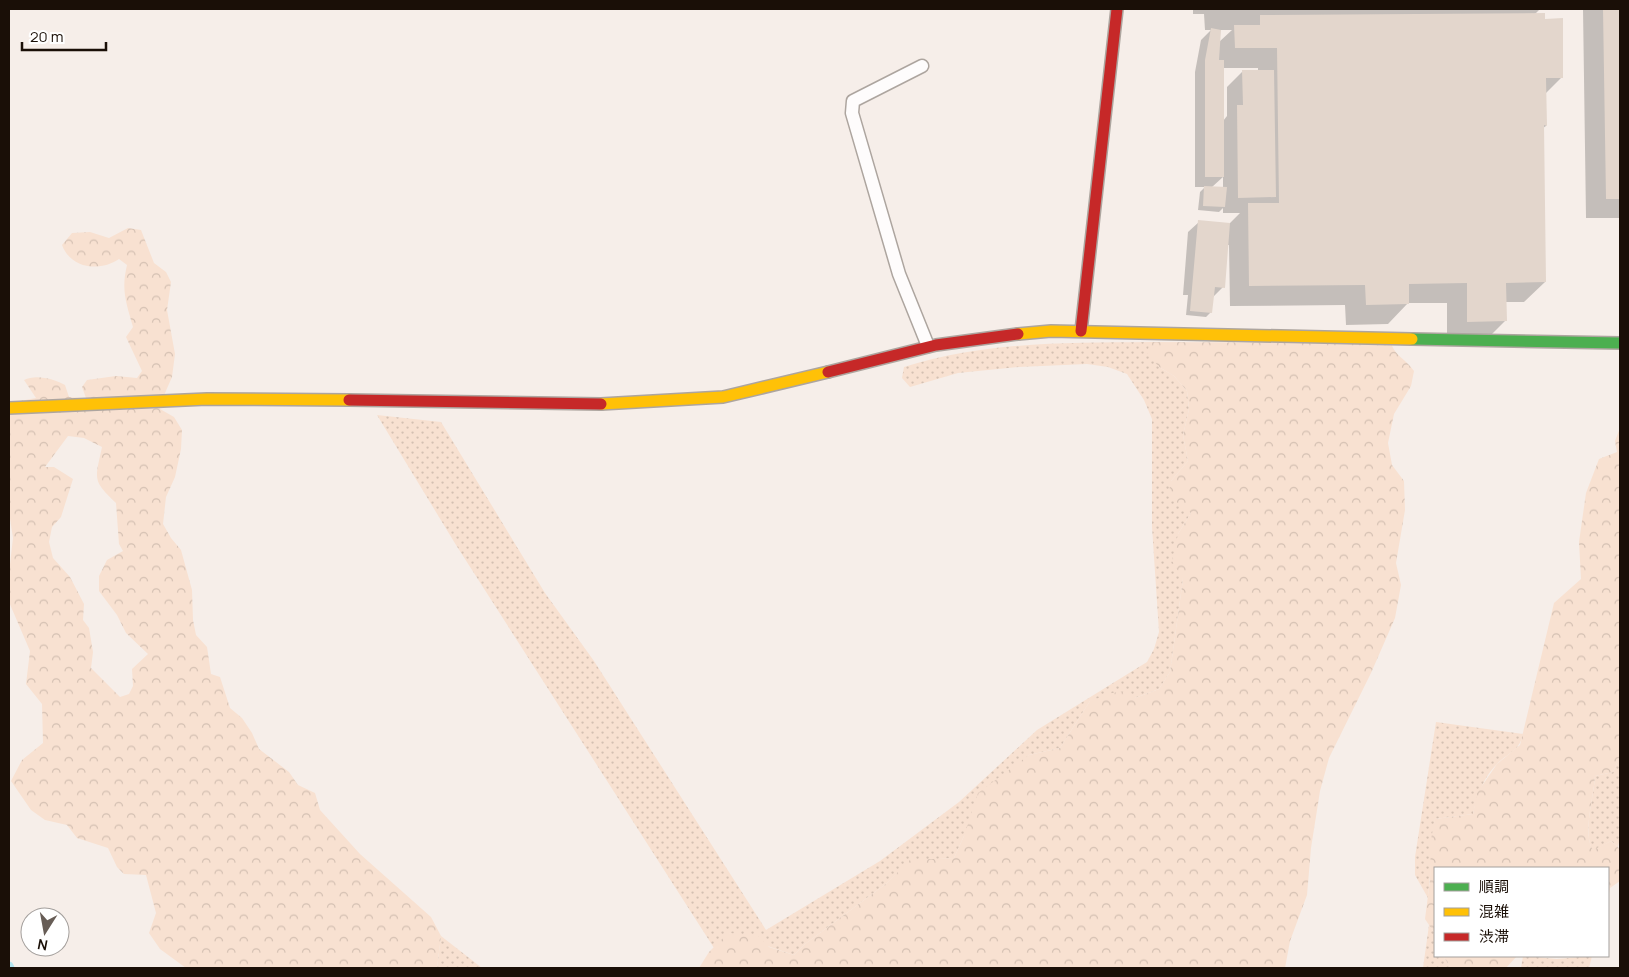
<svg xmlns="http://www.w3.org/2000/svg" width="1629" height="977" viewBox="0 0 1629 977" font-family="Manrope,'Noto Sans JP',sans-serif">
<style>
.grass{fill:url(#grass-dots)}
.forest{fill:url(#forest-crowns);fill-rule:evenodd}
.shadow{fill:#0003;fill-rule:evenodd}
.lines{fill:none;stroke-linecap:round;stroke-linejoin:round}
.stream{stroke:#b2e4ef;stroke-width:9}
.building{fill:#e3d6cc}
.lane-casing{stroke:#ada59f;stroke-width:15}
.fast-casing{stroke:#ada59f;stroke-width:14}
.slow-casing{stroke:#ada59f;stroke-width:14}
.jam-casing{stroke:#ada59f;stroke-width:14}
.lane{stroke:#fefcfc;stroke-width:12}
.fast{stroke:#4caf50;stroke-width:11}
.slow{stroke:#ffc107;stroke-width:11}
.jam{stroke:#c62828;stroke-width:11}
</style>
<defs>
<pattern id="grass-dots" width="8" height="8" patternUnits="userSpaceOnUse" patternTransform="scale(1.25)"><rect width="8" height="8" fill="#f8e1d1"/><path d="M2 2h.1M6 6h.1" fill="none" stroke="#d4c0b2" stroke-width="1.8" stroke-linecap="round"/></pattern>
<pattern id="forest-crowns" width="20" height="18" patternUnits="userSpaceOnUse" patternTransform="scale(1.25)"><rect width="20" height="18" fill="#f8e1d1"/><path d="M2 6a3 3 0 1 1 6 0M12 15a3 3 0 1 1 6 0" fill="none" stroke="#d4c0b2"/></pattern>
</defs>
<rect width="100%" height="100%" fill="#f6eee9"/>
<!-- grass -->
<path class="grass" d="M1150,342L1159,367L1174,376L1187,391L1189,409L1183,435L1188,461L1171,481L1191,513L1178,534L1183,579L1170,672L1159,689L1135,698L1090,701L1060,748L1029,755L964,836L954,858L910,861L887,883L805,944L794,955L729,933L714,948L456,545L377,415L441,422L545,593L594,661L766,930L880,861L959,802L1037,730L1147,662L1154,649L1159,632L1152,527V419L1144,400L1127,374L1108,367L1087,364L1019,367L958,373L910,387L902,378L904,367C986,341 1065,343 1150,342Z
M1436,722L1523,734C1519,751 1511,751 1499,762C1484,776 1477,795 1473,814L1435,819L1428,898L1415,875V857Z
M1620,756V837L1618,847L1611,841L1593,851C1582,832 1594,797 1595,776L1613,772Z
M1429,925L1435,934V956H1443L1451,968H1423Z
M441,936L482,968H437Z
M1523,956L1557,959L1592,956L1589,968H1521Z"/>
<!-- forest -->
<path class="forest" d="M128,228L141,230L154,263L166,272L171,282L167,310L175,354L172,377L165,393L160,409L174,417L182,430L181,449L175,477L166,497L163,524L171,538L181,550L192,590L193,620L196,635L207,647L211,674L220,677L230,708L242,718L252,733L259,749L289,772L298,785L315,793L320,810L360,854L431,917L441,936L437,968H186L160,949L149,933L156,913L146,875L124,874L117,867L108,848L77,838L67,825L45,820L31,810L11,781L22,760L43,743L42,704L26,684L30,651L9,602V573L13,538L9,512V403L36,398L24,380C36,374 54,379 65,385L69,397L86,398L82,387L87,380L116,376L137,378L142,371L126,337L133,327C126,302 121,290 127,265L119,259C100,272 71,269 62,245L72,233L90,232L109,238ZM68,436L84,438L102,447C95,480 92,480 116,503L119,544L123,551L107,560L99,576V591L117,615L126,633L148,654L132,669L133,686L129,694L120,697L91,668L93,652L89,628L83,620L84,604L70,577L53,558L49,542L52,527L61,517L73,479L54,467H45Z
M1150,342L1391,343C1395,356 1406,359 1414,371L1411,386L1394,414L1388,443L1392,465L1404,481L1405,510L1396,563L1401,585L1395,618L1371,673L1329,758L1320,791L1311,848L1307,895L1290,941L1285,968H699L709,952L728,933L757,935L769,947L794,955L805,944L887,883L910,860L954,858L964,836L978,793L1029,755L1060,748L1090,701L1112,693L1126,691L1135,698L1159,689L1170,672L1183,579L1172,561L1178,534L1191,513L1168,496L1171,481L1188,461L1183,435L1189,409L1187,391L1174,376L1159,367L1147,353Z
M1620,428V756L1613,772L1595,776C1594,797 1582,833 1593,850L1611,841L1620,849V881L1610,888L1608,899V868H1435V934L1425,919L1430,880L1431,839L1435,819L1473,814L1477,793L1497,764L1520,745L1554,603L1581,579L1579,542L1586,493L1599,459L1617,452L1615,441Z
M1443,956H1517L1506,968H1451Z"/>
<!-- shadow -->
<path class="shadow" d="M1193,9H1540L1535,14L1544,20L1562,77L1545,94L1546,126L1543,128L1545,282L1524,302H1505V321L1485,341H1447V303H1408L1388,324L1346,325L1345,305L1230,306L1229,245H1227L1223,287L1212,298L1211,312L1206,317L1186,315L1188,295H1183L1188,232L1199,222L1229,224L1240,213H1223V208L1219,212L1198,210L1200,192L1205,187H1195V72L1201,40L1211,30H1205L1204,14H1193ZM1220,30H1232L1219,42ZM1223,68H1258V71H1243L1227,87V116L1223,121ZM1223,177V188L1212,187Z
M1583,9H1620V218H1586Z"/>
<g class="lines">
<!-- stream -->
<path class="stream" d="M9,966L10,968"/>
</g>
<!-- building -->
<path class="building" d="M1603,9H1620V199H1606Z
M1545,13V19L1563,18V78H1546L1547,126L1544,125L1546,282L1506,283L1507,321L1467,322V283L1409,284V304L1366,305L1365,285L1249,286L1248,203H1279L1277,48H1235L1234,25H1260V15Z
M1211,28L1221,30L1219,60H1224V177H1205V60Z
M1242,70H1274L1276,197L1238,198L1237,105H1243Z
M1204,186L1227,187L1225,207L1203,206Z
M1198,220L1230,223L1225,288L1215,287L1212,313L1190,311Z"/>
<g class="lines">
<!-- lane casing -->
<g class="lane-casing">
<path id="lane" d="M922,66L853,101L852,113L899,274L928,346"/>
</g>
<!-- fast casing -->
<g class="fast-casing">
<path id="fast" d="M1412,339L1620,343"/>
</g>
<!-- slow casing -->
<g class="slow-casing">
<path id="slow" d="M1018,334L1051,331L1412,339
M601,404L723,397L828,372
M9,408L207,399L349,400"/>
</g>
<!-- jam casing -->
<g class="jam-casing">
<path id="jam" d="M1081,331L1117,9
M828,372L936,345L1018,334
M349,400L601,404"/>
</g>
<!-- lane -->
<use href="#lane" class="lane"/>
<!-- fast -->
<use href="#fast" class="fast"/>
<!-- slow -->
<use href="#slow" class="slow"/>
<!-- jam -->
<use href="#jam" class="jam"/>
</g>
<!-- border -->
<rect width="1629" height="977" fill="none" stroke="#1a0f07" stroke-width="20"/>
<!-- legend -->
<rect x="1434" y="867" width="175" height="90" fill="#ffffff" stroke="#a39f9c"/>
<rect x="1444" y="883" width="25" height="8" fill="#4caf50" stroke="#a39f9c"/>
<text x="1479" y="892" font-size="15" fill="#1a0f07">順調</text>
<rect x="1444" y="908" width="25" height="8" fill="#ffc107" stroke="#a39f9c"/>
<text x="1479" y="917" font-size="15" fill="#1a0f07">混雑</text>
<rect x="1444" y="933" width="25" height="8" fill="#c62828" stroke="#a39f9c"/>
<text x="1479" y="942" font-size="15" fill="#1a0f07">渋滞</text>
<!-- north arrow -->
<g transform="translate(45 932) rotate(191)"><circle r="24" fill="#ffffff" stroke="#a39f9c"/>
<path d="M0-4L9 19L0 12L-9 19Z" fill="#675d56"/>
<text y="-8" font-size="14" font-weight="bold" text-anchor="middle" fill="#1a0f07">N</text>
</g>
<!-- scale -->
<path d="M22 42v8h84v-8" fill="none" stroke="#1a0f07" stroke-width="2.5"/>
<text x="30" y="42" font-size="15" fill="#1a0f07" stroke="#ffffff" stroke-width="4" paint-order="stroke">20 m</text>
</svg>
